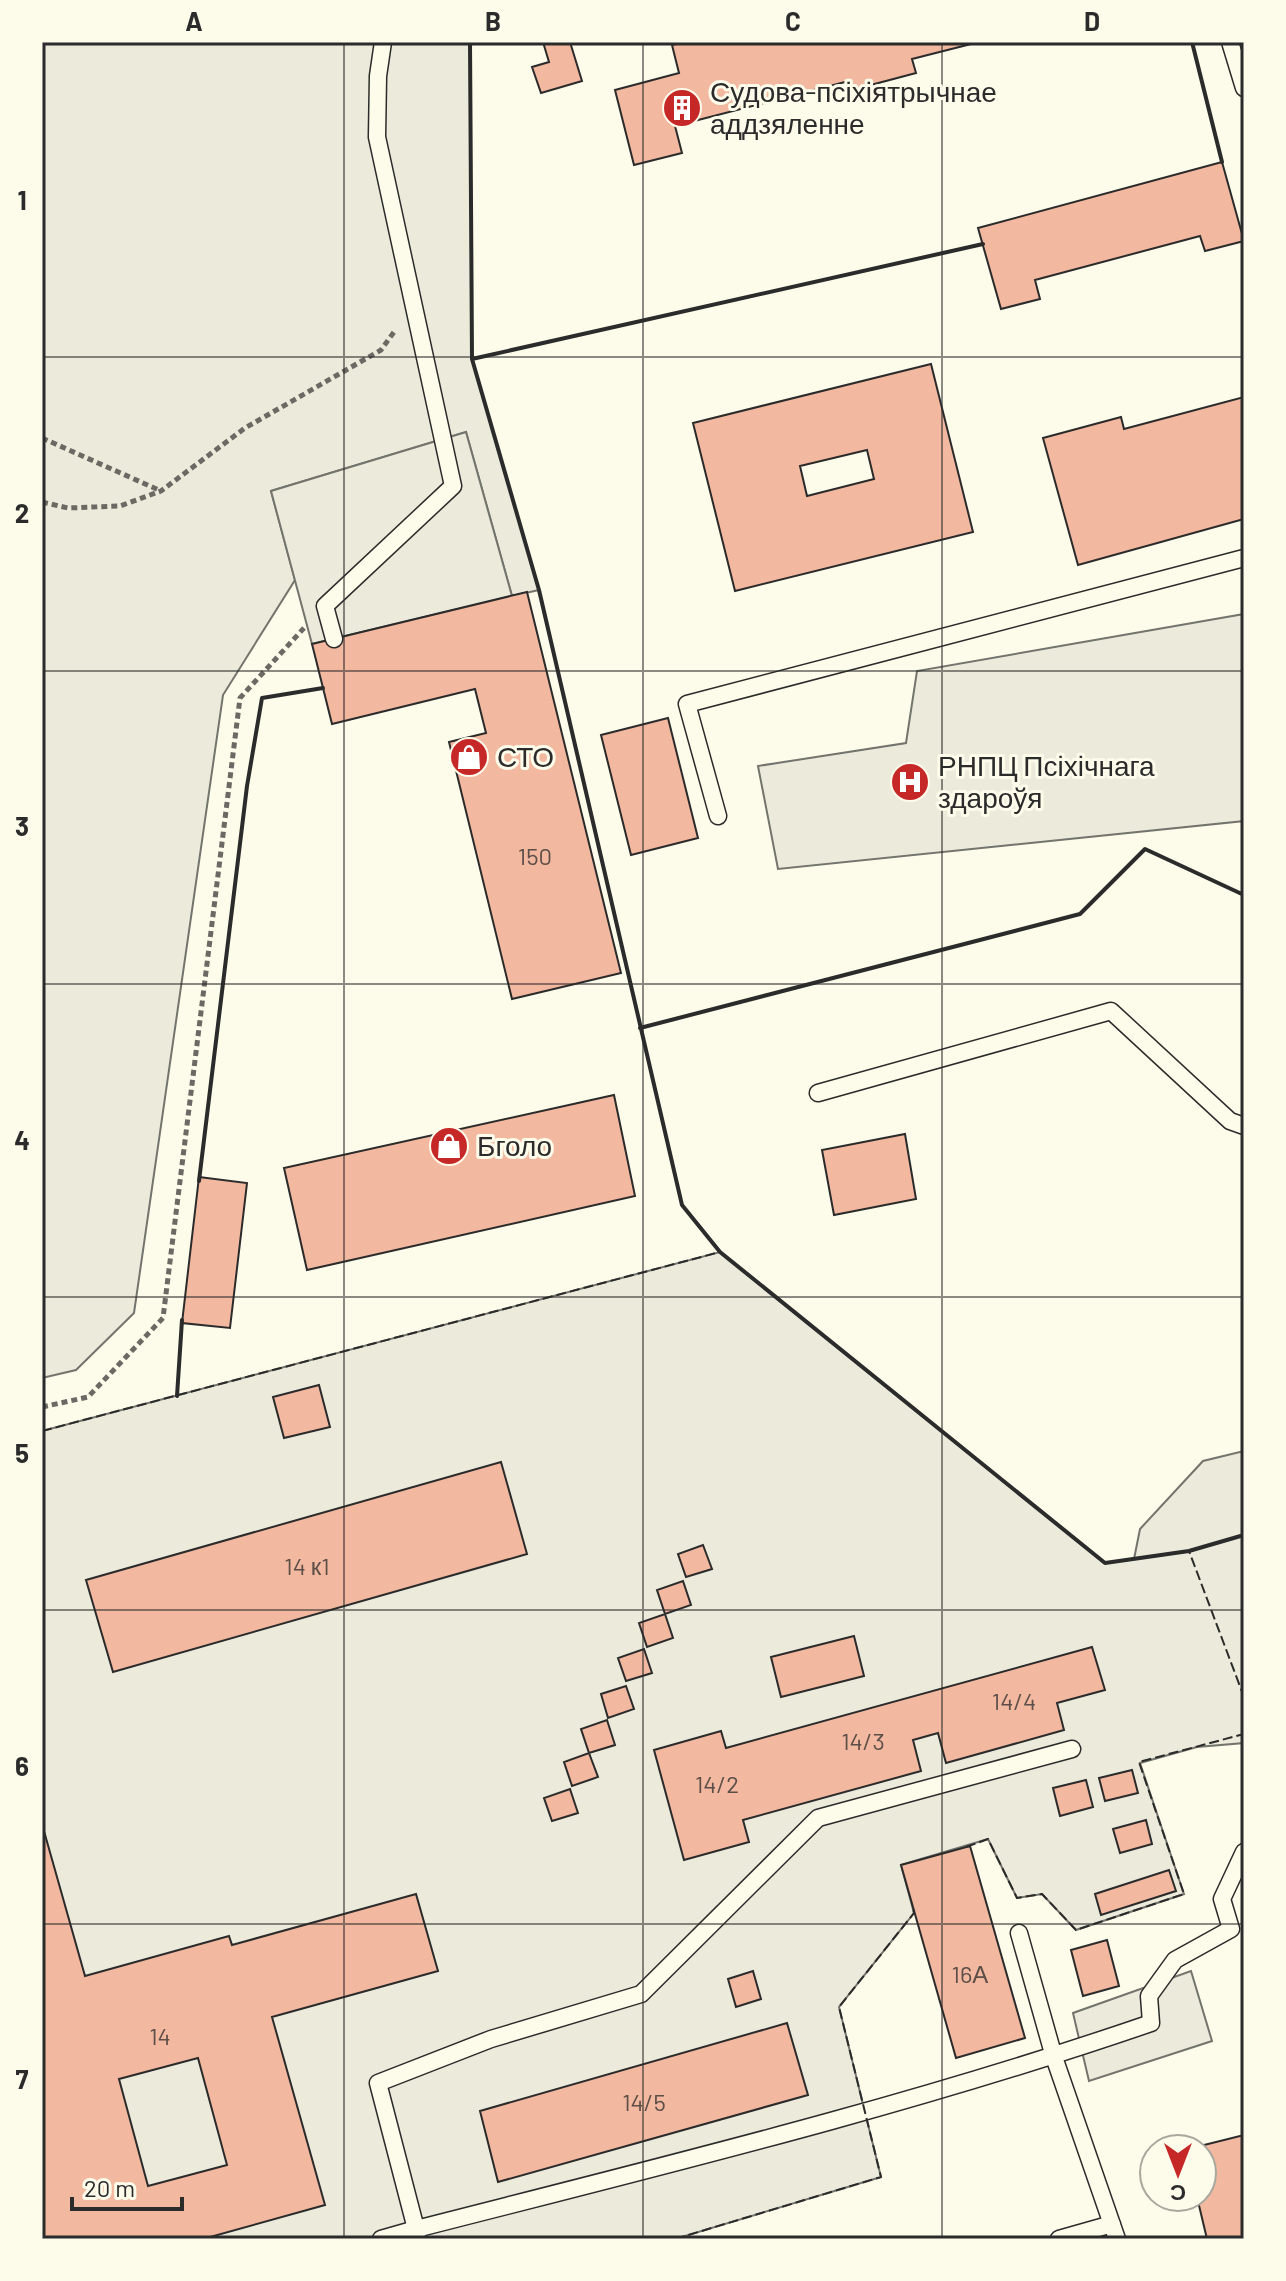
<svg xmlns="http://www.w3.org/2000/svg" width="1286" height="2281" viewBox="0 0 1286 2281" font-family="Barlow,sans-serif">
<style>
.green{fill:#ecebdb;stroke:#74746e;stroke-width:2}
.parking{fill:#eceadb;stroke:#74746e;stroke-width:2}
.building{fill:#f2b8a0;stroke:#2b2b2b;stroke-width:2;fill-rule:evenodd}
.lines{fill:none;stroke-linecap:round;stroke-linejoin:round}
.lane-casing{stroke:#2b2b2b;stroke-width:19}
.path{stroke:#6a6964;stroke-width:5;stroke-dasharray:6 4;stroke-linecap:butt}
.lane{stroke:#fdfbea;stroke-width:16}
.fence{stroke:#2b2b2b;stroke-width:2;stroke-dasharray:10 4;stroke-linecap:butt}
.wall{stroke:#2b2b2b;stroke-width:4}
.grid{fill:none;stroke:#2b2b2b;stroke-width:2;stroke-opacity:0.55}
.labels{text-anchor:middle;stroke-width:6;stroke-linejoin:round;paint-order:stroke}
.number-label{font-size:24px;fill:#5d4e48}
.poi-label{font-size:28px;fill:#2b2b2b;stroke:#fdfbea;text-anchor:start}
.neatline{fill:none;stroke:#2b2b2b;stroke-width:3}
.grid-label{font-size:26px;text-anchor:middle;font-weight:bold;fill:#2b2b2b}
</style>
<rect width="100%" height="100%" fill="#fdfbea"/>
<!-- green -->
<path class="green" d="M42,42H470L472,358L539,590L512,596L466,432L271,491L295,580L223,695L134,1313L76,1370L42,1378Z
M1244,614V821L778,869L758,766L906,743L917,671Z
M720,1252L1105,1563L1134,1559L1140,1529L1203,1461L1244,1451V1743L1197,1747L1140,1763L1184,1894L1076,1930L1042,1894L1017,1898L988,1839L901,1865L914,1913L839,2007L881,2177L675,2239H42V1431Z"/>
<!-- parking -->
<path class="parking" d="M466,432L512,596L312,644L271,491Z
M1191,1971L1212,2041L1089,2081L1073,2013Z"/>
<!-- building -->
<path class="building" d="M543,42H570L582,81L541,93L532,67L549,62Z
M685,42H979L912,59L916,73L852,90L849,81L675,126L682,153L634,165L615,90L679,73L672,45Z
M1222,162L1244,241L1205,251L1200,236L1035,280L1040,299L1001,309L978,228Z
M931,364L973,532L735,591L693,423ZM867,450L874,479L807,496L800,466Z
M1244,397V519L1078,565L1043,438L1121,417L1124,429Z
M527,592L621,973L512,999L449,742L486,733L475,689L332,724L312,644Z
M668,718L698,838L631,855L601,735Z
M614,1095L635,1196L307,1270L284,1168Z
M905,1134L916,1199L834,1215L822,1150Z
M199,1177L247,1183L230,1328L182,1323Z
M319,1385L330,1427L284,1438L273,1397Z
M501,1462L527,1554L113,1672L86,1580Z
M703,1545L712,1569L686,1577L678,1554Z
M683,1581L691,1605L665,1614L657,1590Z
M665,1614L673,1638L647,1647L639,1623Z
M854,1636L864,1676L781,1697L771,1657Z
M1092,1647L1105,1690L1057,1703L1064,1730L946,1763L938,1733L913,1740L921,1771L743,1820L749,1842L684,1860L654,1750L721,1731L726,1748Z
M644,1649L652,1673L626,1681L618,1658Z
M626,1686L634,1709L608,1718L601,1694Z
M607,1720L615,1745L589,1753L581,1729Z
M589,1753L598,1777L572,1786L564,1762Z
M1132,1770L1138,1793L1105,1801L1099,1778Z
M1086,1780L1093,1807L1060,1816L1053,1788Z
M570,1789L578,1813L552,1821L544,1798Z
M1146,1820L1152,1844L1120,1853L1113,1829Z
M42,1824L85,1976L229,1936L232,1945L416,1894L438,1971L272,2017L325,2205L203,2239H43ZM198,2058L227,2165L148,2186L119,2079Z
M970,1846L1025,2038L956,2058L901,1865Z
M1169,1870L1176,1891L1101,1915L1095,1894Z
M1107,1940L1119,1986L1083,1996L1071,1950Z
M753,1971L761,1999L736,2007L728,1979Z
M787,2023L808,2095L498,2182L480,2111Z
M1244,2135V2239H1207L1197,2197H1202V2149H1188Z"/>
<g class="lines">
<!-- lane casing -->
<g class="lane-casing">
<path id="lane" d="M1230,42L1244,88
M334,639L325,606L453,486L377,137L378,76L383,42
M718,816L687,704L1244,558
M818,1093L1111,1011L1230,1121L1244,1126
M1072,1749L818,1818L641,1994L491,2039L378,2083L416,2229C662,2166 910,2106 1151,2023L1149,1996L1175,1960L1231,1929L1222,1899L1244,1852
M1019,1933L1054,2057L1117,2239
M381,2239L416,2229L417,2237
M1059,2239L1112,2224"/>
</g>
<!-- path -->
<path class="path" d="M42,438L161,491
M42,502L68,508L120,506L161,491L245,428L381,350L394,332
M42,1407L88,1397L163,1318L240,698L304,628"/>
<!-- lane -->
<use href="#lane" class="lane"/>
<!-- fence -->
<path class="fence" d="M42,1431L720,1252L1105,1563L1189,1551L1244,1697
M966,1847L988,1839L1017,1898L1042,1894L1076,1930L1184,1894L1139,1762L1244,1734
M675,2239L881,2177L839,2007L914,1913L913,1907"/>
<!-- wall -->
<path class="wall" d="M470,42L472,359L983,244
M1192,42L1222,162
M472,359L539,590L682,1205L720,1252L1105,1563L1189,1551L1244,1535
M640,1028L1080,914L1145,849L1244,895
M199,1181L247,786L262,698L323,688
M177,1396L182,1320"/>
</g>
<!-- grid -->
<path class="grid" d="M344,42V2239M643,42V2239M942,42V2239M42,357H1244M42,671H1244M42,984H1244M42,1297H1244M42,1610H1244M42,1924H1244"/>
<!-- icons -->
<defs>
<g id="building-disc" transform="scale(2)"><circle r="9.5" fill="#c62828" stroke="#fdfbea"/><path d="M-4-6H4V6H1V3H-1V6H-4ZM-2.5-4.3h1.7v1.8h-1.7ZM.8-4.3h1.7v1.8H.8ZM-2.5-1h1.7V.8h-1.7ZM.8-1h1.7V.8H.8Z" fill="#fff"/></g>
<g id="shop-disc" transform="scale(2)"><circle r="9.5" fill="#c62828" stroke="#fdfbea"/><path d="M-5-2.5h2.3a2.7 3.5 0 0 1 5.4 0H5L5.5 6h-11ZM-1.5-2.5h3a1.5 2.3 0 0 0-3 0Z" fill="#fff"/></g>
<g id="hospital-disc" transform="scale(2)"><circle r="9.5" fill="#c62828" stroke="#fdfbea"/><path d="M-5-5h3v3.5h4V-5h3V5h-3V1.5h-4V5h-3Z" fill="#fff"/></g>
</defs>
<g fill-rule="evenodd">
<use href="#building-disc" x="682" y="108"/>
<use href="#shop-disc" x="469" y="757"/>
<use href="#hospital-disc" x="910" y="782"/>
<use href="#shop-disc" x="449" y="1146"/>
</g>
<g class="labels">
<!-- number labels -->
<g class="number-label">
<text x="535" y="865">150</text>
<text x="307" y="1575">14 к1</text>
<text x="1014" y="1710">14/4</text>
<text x="863" y="1750">14/3</text>
<text x="717" y="1793">14/2</text>
<text x="970" y="1983">16А</text>
<text x="160" y="2045">14</text>
<text x="644" y="2111">14/5</text>
</g>
<!-- poi labels -->
<g class="poi-label">
<text x="710" y="102">Судова-псіхіятрычнае<tspan x="710" dy="32">аддзяленне</tspan></text>
<text x="497" y="767">СТО</text>
<text x="938" y="776">РНПЦ Псіхічнага<tspan x="938" dy="32">здароўя</tspan></text>
<text x="477" y="1156">Бголо</text>
</g>
</g>
<!-- border -->
<rect width="1286" height="2281" fill="none" stroke="#fdfbea" stroke-width="88"/>
<!-- north arrow -->
<g transform="translate(1178 2173) rotate(180)"><circle r="38" fill="#fdfbea" stroke="#a9a89e" stroke-width="2"/>
<path d="M0-6L14 30L0 20L-14 30Z" fill="#c62828"/>
<text y="-12" font-size="22" font-weight="bold" text-anchor="middle" fill="#2b2b2b">С</text>
</g>
<!-- scale -->
<path d="M72 2197v12h110v-12" fill="none" stroke="#2b2b2b" stroke-width="4"/>
<text x="84" y="2197" font-size="24" fill="#2b2b2b" stroke="#fdfbea" stroke-width="6" paint-order="stroke">20 m</text>
<rect x="44" y="44" width="1198" height="2193" class="neatline"/>
<g class="grid-label">
<text x="194" y="31">A</text>
<text x="493" y="31">B</text>
<text x="793" y="31">C</text>
<text x="1092" y="31">D</text>
<text x="22" y="210">1</text>
<text x="22" y="523">2</text>
<text x="22" y="836">3</text>
<text x="22" y="1150">4</text>
<text x="22" y="1463">5</text>
<text x="22" y="1776">6</text>
<text x="22" y="2089">7</text>
</g>
</svg>
